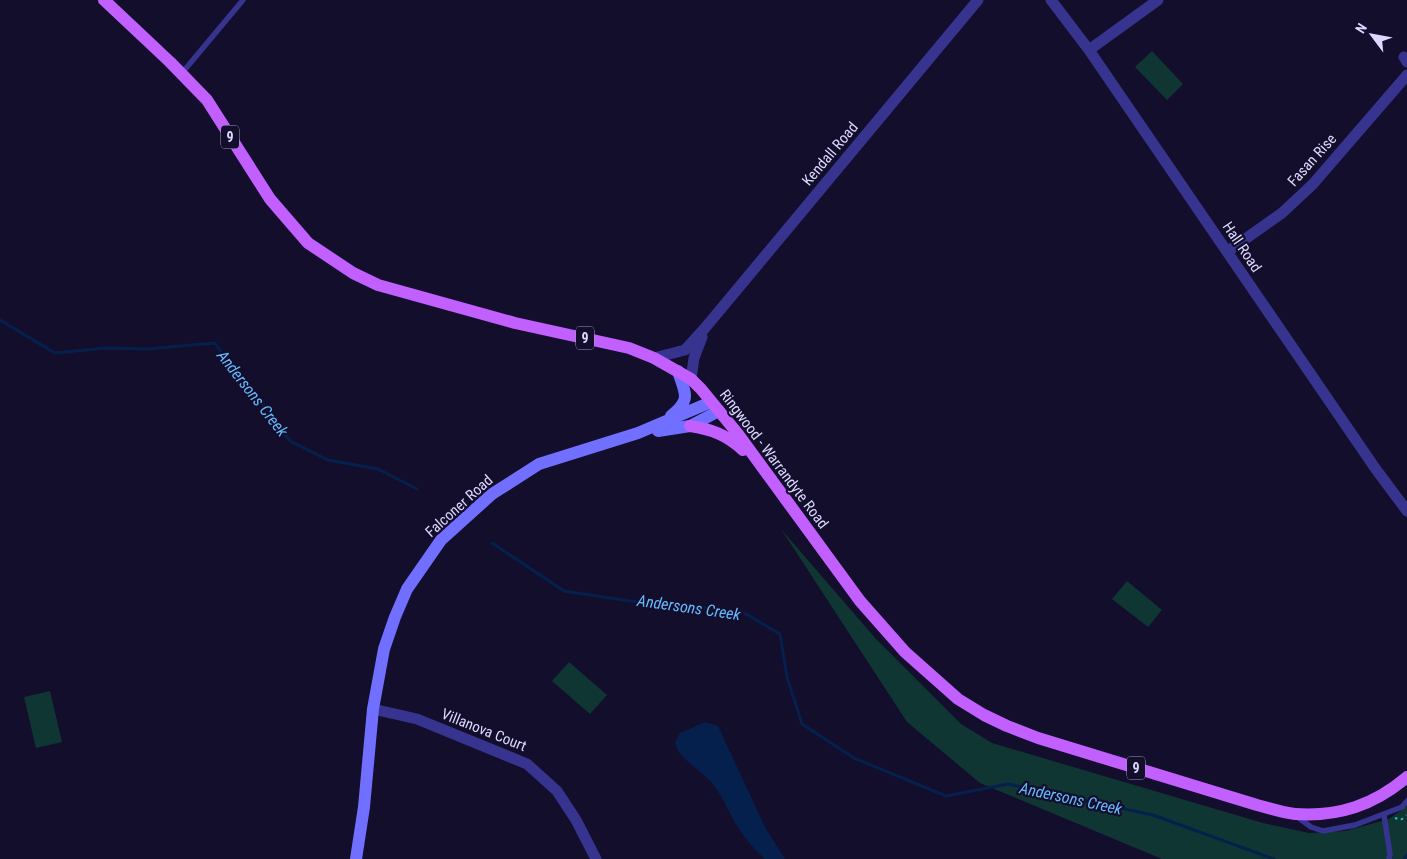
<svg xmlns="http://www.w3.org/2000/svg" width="1407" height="859" viewBox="0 0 1407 859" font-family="'Roboto Condensed',sans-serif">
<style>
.green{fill:#103634}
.water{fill:#05204d}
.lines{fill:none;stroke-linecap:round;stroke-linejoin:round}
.stream{stroke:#05204d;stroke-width:3}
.path{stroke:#23c8bb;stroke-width:2;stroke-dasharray:2.5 4;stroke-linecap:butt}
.service{stroke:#36348f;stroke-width:5.5}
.minor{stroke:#36348f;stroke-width:11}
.secondary{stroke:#706fff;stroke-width:12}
.primary{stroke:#c15fff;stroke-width:12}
.labels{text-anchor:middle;stroke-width:4.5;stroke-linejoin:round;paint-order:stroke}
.shield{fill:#120e2b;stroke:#9f9bbf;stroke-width:1}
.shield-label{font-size:14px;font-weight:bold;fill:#dcd8ff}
.street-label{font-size:15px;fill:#dcd8ff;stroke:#120e2b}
.water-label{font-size:16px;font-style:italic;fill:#66baff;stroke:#120e2b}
</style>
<rect width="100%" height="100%" fill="#120e2b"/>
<!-- green -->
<path class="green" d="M1152,51L1183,84L1167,100L1135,67Z
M781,529L876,639L961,724L992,743L1263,823L1309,833L1345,831L1389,819L1407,806V859H1162L980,783L907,722Z
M1127,581L1162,610L1148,627L1112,599Z
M569,662L607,695L590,714L552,681Z
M50,691L62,742L36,748L24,697Z"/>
<!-- water -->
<path class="water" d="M705,722L718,726L765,827L785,859H765C755,850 746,840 739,829C729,814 723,796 711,782C701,770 676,757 675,742L680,733Z"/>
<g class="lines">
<!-- stream -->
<path class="stream" d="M0,320L55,353L106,348L147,349L215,343L240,380L263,404L290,441L328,460L378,469L417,489
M492,543L564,591L630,601L741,611L780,634L787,677L802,724L854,758L946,796L1008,784L1153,815L1274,859
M1404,859L1407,855"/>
<!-- path -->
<path class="path" d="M1395,818L1401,820L1406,815"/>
<!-- service -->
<path class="service" d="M182,73L243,0
M1384,815L1390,854L1389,859
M1296,816L1311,827L1323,831L1355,825L1402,807L1407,801"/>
<!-- minor -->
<path class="minor" d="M1051,0L1089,50L1375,468L1407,511
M1089,50L1158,0
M1404,57L1407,62
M1227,252L1282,213L1313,184L1407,75
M654,358L685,350L705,328L978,0
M691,379L694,358L702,337
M373,709L417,719L527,764L557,791L576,820L596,859"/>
<!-- secondary -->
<path class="secondary" d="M671,416C692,399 685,394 678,371
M658,431L690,426L719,411
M356,859L364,807L373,709L384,649L395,617L407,589L441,540L492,494L539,464L638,433L711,402"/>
<!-- primary -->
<path class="primary" d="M104,0L170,62L207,100L270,199L308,243L353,273L378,285L515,323L629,348L654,358L691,379L701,389L738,434L860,601L905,652L958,699L984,715L1007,726L1038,738L1257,805C1269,808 1283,813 1295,814C1339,817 1374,805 1407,777
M690,426C711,429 727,435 743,450"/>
</g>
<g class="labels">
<!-- shield labels -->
<g class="shield">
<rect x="221" y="125.5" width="18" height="23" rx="4"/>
<rect x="576" y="326.5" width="18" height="23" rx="4"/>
<rect x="1127" y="756.5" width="18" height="23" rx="4"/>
</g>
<g class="shield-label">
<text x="230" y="142">9</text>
<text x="585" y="343">9</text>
<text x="1136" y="773">9</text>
</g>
<!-- street labels -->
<g class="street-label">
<text transform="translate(830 154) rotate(-50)" y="5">Kendall Road</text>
<text transform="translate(1312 160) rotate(-48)" y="5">Fasan Rise</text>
<text transform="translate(1242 247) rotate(56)" y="5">Hall Road</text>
<text transform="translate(774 459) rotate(53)" y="5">Ringwood - Warrandyte Road</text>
<text transform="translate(459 506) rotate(-42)" y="5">Falconer Road</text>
<text transform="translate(484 730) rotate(22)" y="5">Villanova Court</text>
</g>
<!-- water labels -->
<g class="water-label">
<text transform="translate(253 393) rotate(52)" y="6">Andersons Creek</text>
<text transform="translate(689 607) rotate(8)" y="6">Andersons Creek</text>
<text transform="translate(1071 798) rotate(12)" y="6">Andersons Creek</text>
</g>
</g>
<!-- north arrow -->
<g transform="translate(1372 35) rotate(302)" stroke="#120e2b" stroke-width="4" paint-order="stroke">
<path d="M0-4L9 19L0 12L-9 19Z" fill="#dcd8ff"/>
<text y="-8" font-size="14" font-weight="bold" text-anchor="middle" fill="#dcd8ff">N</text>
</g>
</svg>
